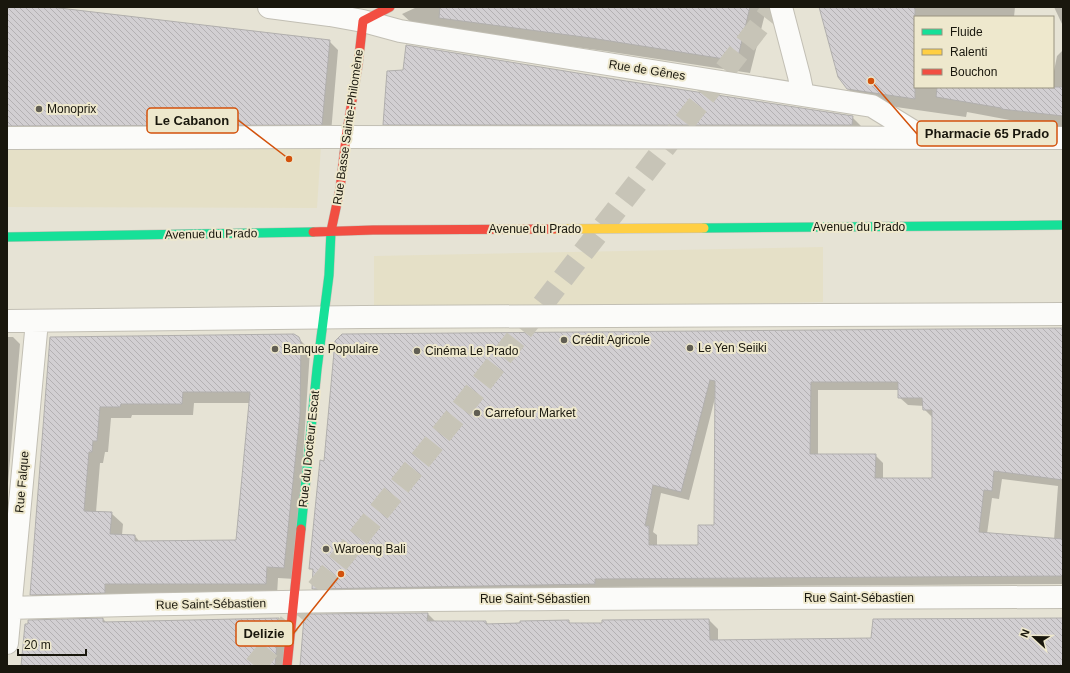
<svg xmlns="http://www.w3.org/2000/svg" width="1070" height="673" viewBox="0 0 1070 673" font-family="Helvetica,sans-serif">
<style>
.built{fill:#e5e0c7}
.shadow{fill:#0003;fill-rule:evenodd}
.building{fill:url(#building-back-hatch);stroke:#b1afad;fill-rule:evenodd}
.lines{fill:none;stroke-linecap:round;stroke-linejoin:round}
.highway-tunnel{stroke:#c7c4b7;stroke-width:22;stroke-dasharray:22 11;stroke-linecap:butt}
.street-casing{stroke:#c2bfb4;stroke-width:24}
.fast-casing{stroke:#c2bfb4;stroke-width:10}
.slow-casing{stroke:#c2bfb4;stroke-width:10}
.jam-casing{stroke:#c2bfb4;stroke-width:10}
.street{stroke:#fbfbf9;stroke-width:22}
.fast{stroke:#16e098;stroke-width:9}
.slow{stroke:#ffcf43;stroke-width:9}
.jam{stroke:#f24e42;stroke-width:9}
.poi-dot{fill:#615e53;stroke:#eee8cd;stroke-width:1.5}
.labels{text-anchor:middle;stroke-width:4;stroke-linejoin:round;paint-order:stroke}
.street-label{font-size:12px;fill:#19170d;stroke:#eee8cd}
.poi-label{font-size:12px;fill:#19170d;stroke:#eee8cd;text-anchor:start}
.leader{fill:none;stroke:#d3520c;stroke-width:1.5}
.callout-dot{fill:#d3520c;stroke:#eee8cd;stroke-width:1.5}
.callout{fill:#eee8cd;stroke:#d3520c;stroke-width:1.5}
.callout-label{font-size:13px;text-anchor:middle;font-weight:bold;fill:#19170d}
</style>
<defs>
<pattern id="building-back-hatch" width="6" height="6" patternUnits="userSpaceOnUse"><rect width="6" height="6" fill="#d2cfd2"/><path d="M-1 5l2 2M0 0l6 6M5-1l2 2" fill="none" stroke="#b4b1b3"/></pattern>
</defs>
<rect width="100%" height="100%" fill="#e6e3d5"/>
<!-- built -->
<path class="built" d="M321,146L317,208L7,207V148Z
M823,247V302L374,311V256Z"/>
<!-- shadow -->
<path class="shadow" d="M7,7H46L329,41L338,50L331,133L7,139Z
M417,7H765L766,10L750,73L605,51L415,26L402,14Z
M822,7H1015L1014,17H915V87H1053V71H1054L1057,56L1063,50V127L1015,121L967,112L966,117L861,102L848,89Z
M1054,7H1063V26Z
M404,71L626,82L852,117L863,128L395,135L384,124Z
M1063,329V584L603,587V592L321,597L313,589L314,572L310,568L325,462L336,342ZM818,390H899V397L908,405L924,406V409L932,417H933V479H883V463L875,455H818ZM715,398V526L699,546H657V535L653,532L661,493L689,500ZM1002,479L1058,486L1054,540L987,534L992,498L999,499Z
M7,337H13L20,344L7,495Z
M51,338H298L310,350L295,579L278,578L277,595L43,606L31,595ZM194,403H250L237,541L140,542L135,536L122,535L123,524L111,513L96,512L100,463H103L105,452H108L111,418H131L132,415H193Z
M428,614L436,622H486L488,624L568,621L571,624L709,620L718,629V641L872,639L1063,619V666H301Z
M103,619L107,623L279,619L288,628L284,666H23Z"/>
<!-- building -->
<path class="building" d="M7,7H51L330,40L322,125L7,126Z
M440,7H750L737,61L591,38L439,18Z
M819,7H915V99L847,89L838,77Z
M406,45L626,81L853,116L852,125H383L387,71L403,70Z
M937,87H1063V116L1001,109V108L936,97Z
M1063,328V480L994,471L992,491L984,490L979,532L1063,539V576L595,579V584L312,589L313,569H309L320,460L324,461L335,341L342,334ZM710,380L715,381L714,525H698V545H649V526H645L653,485L681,492ZM811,382H898V398H922L923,410H932V478H875L876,454H810Z
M294,334L299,337L301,342L300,415L284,568L267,567L266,584H105V593L30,595L50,337ZM183,392H250L236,540L135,541V535L110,534L112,512L84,511L89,452H92L93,441H97L100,407H120L121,404H182Z
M428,613L427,621H486V624L520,623V621L569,620V623H602V620L709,619L710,640L871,638L873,619L1063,618V666H300L304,617H308L309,614Z
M103,618V622L279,618L275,666H21L25,624H28V620Z"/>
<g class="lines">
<!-- highway-tunnel -->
<path class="highway-tunnel" d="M255,666L455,417L774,7"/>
<!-- street casing -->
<g class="street-casing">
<path id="street" d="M269,7L330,15L363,21L400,31L872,106L924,138
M781,7L799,76L803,95
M7,138L331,137L1063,138
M7,321L363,317L1063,314
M7,608C359,598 711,598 1063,597
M7,643L37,321"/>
</g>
<!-- fast casing -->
<g class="fast-casing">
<path id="fast" d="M704,228L1063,225
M7,237L313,232
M301,529L317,369L329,275L331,231"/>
</g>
<!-- slow casing -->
<g class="slow-casing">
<path id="slow" d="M554,229L704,228"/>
</g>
<!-- jam casing -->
<g class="jam-casing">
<path id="jam" d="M331,231L340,189L346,137L358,65L363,21L390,7
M313,232L373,230L554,229
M287,666L301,529"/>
</g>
<!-- street -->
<use href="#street" class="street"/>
<!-- fast -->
<use href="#fast" class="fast"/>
<!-- slow -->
<use href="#slow" class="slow"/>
<!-- jam -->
<use href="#jam" class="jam"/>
</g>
<!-- markers -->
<g class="poi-dot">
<circle cx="39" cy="109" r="4"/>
<circle cx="564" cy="340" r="4"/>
<circle cx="690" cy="348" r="4"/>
<circle cx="275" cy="349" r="4"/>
<circle cx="417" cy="351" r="4"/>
<circle cx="477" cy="413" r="4"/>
<circle cx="326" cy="549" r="4"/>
</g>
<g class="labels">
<!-- street labels -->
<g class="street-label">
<text transform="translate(647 70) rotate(9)" y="4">Rue de Gênes</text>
<text transform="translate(348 127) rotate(-82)" y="4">Rue Basse Sainte-Philomène</text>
<text x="859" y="231">Avenue du Prado</text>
<text x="535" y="233">Avenue du Prado</text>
<text transform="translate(211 234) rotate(-1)" y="4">Avenue du Prado</text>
<text transform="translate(309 449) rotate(-84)" y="4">Rue du Docteur Escat</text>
<text transform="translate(22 482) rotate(-85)" y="4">Rue Falque</text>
<text x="859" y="602">Rue Saint-Sébastien</text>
<text x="535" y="603">Rue Saint-Sébastien</text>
<text transform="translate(211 604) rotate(-1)" y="4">Rue Saint-Sébastien</text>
</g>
<!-- poi labels -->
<g class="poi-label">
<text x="47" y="113">Monoprix</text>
<text x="572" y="344">Crédit Agricole</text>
<text x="698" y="352">Le Yen Seiiki</text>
<text x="283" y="353">Banque Populaire</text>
<text x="425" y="355">Cinéma Le Prado</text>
<text x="485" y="417">Carrefour Market</text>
<text x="334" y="553">Waroeng Bali</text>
</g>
</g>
<!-- callouts -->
<path class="leader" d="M289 159L238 120M871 81L917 134M341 574L293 634"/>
<g class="callout-dot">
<circle cx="289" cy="159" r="4"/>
<circle cx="871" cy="81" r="4"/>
<circle cx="341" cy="574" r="4"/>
</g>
<g class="callout">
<rect x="147" y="108" width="91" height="25" rx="4"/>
<rect x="917" y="121" width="140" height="25" rx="4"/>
<rect x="236" y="621" width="57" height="25" rx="4"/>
</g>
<g class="callout-label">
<text x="192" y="125">Le Cabanon</text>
<text x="987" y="138">Pharmacie 65 Prado</text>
<text x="264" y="638">Delizie</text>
</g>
<!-- border -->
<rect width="1070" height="673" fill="none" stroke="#19170d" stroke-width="16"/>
<!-- legend -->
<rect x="914" y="16" width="140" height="72" fill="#eee8cd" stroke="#999480"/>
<rect x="922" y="29" width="20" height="6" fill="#16e098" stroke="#999480"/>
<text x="950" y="36" font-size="12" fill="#19170d">Fluide</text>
<rect x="922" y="49" width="20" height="6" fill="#ffcf43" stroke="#999480"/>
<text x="950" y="56" font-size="12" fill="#19170d">Ralenti</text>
<rect x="922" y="69" width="20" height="6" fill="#f24e42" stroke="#999480"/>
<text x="950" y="76" font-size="12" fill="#19170d">Bouchon</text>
<!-- north arrow -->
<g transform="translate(1034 637) rotate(292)" stroke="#eee8cd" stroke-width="3" paint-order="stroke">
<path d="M0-3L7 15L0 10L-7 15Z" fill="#19170d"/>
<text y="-6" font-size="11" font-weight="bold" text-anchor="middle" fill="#19170d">N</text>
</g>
<!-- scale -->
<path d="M18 649v6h68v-6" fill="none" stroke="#19170d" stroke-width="2"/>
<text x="24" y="649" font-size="12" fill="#19170d" stroke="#eee8cd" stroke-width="3" paint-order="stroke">20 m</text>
</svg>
